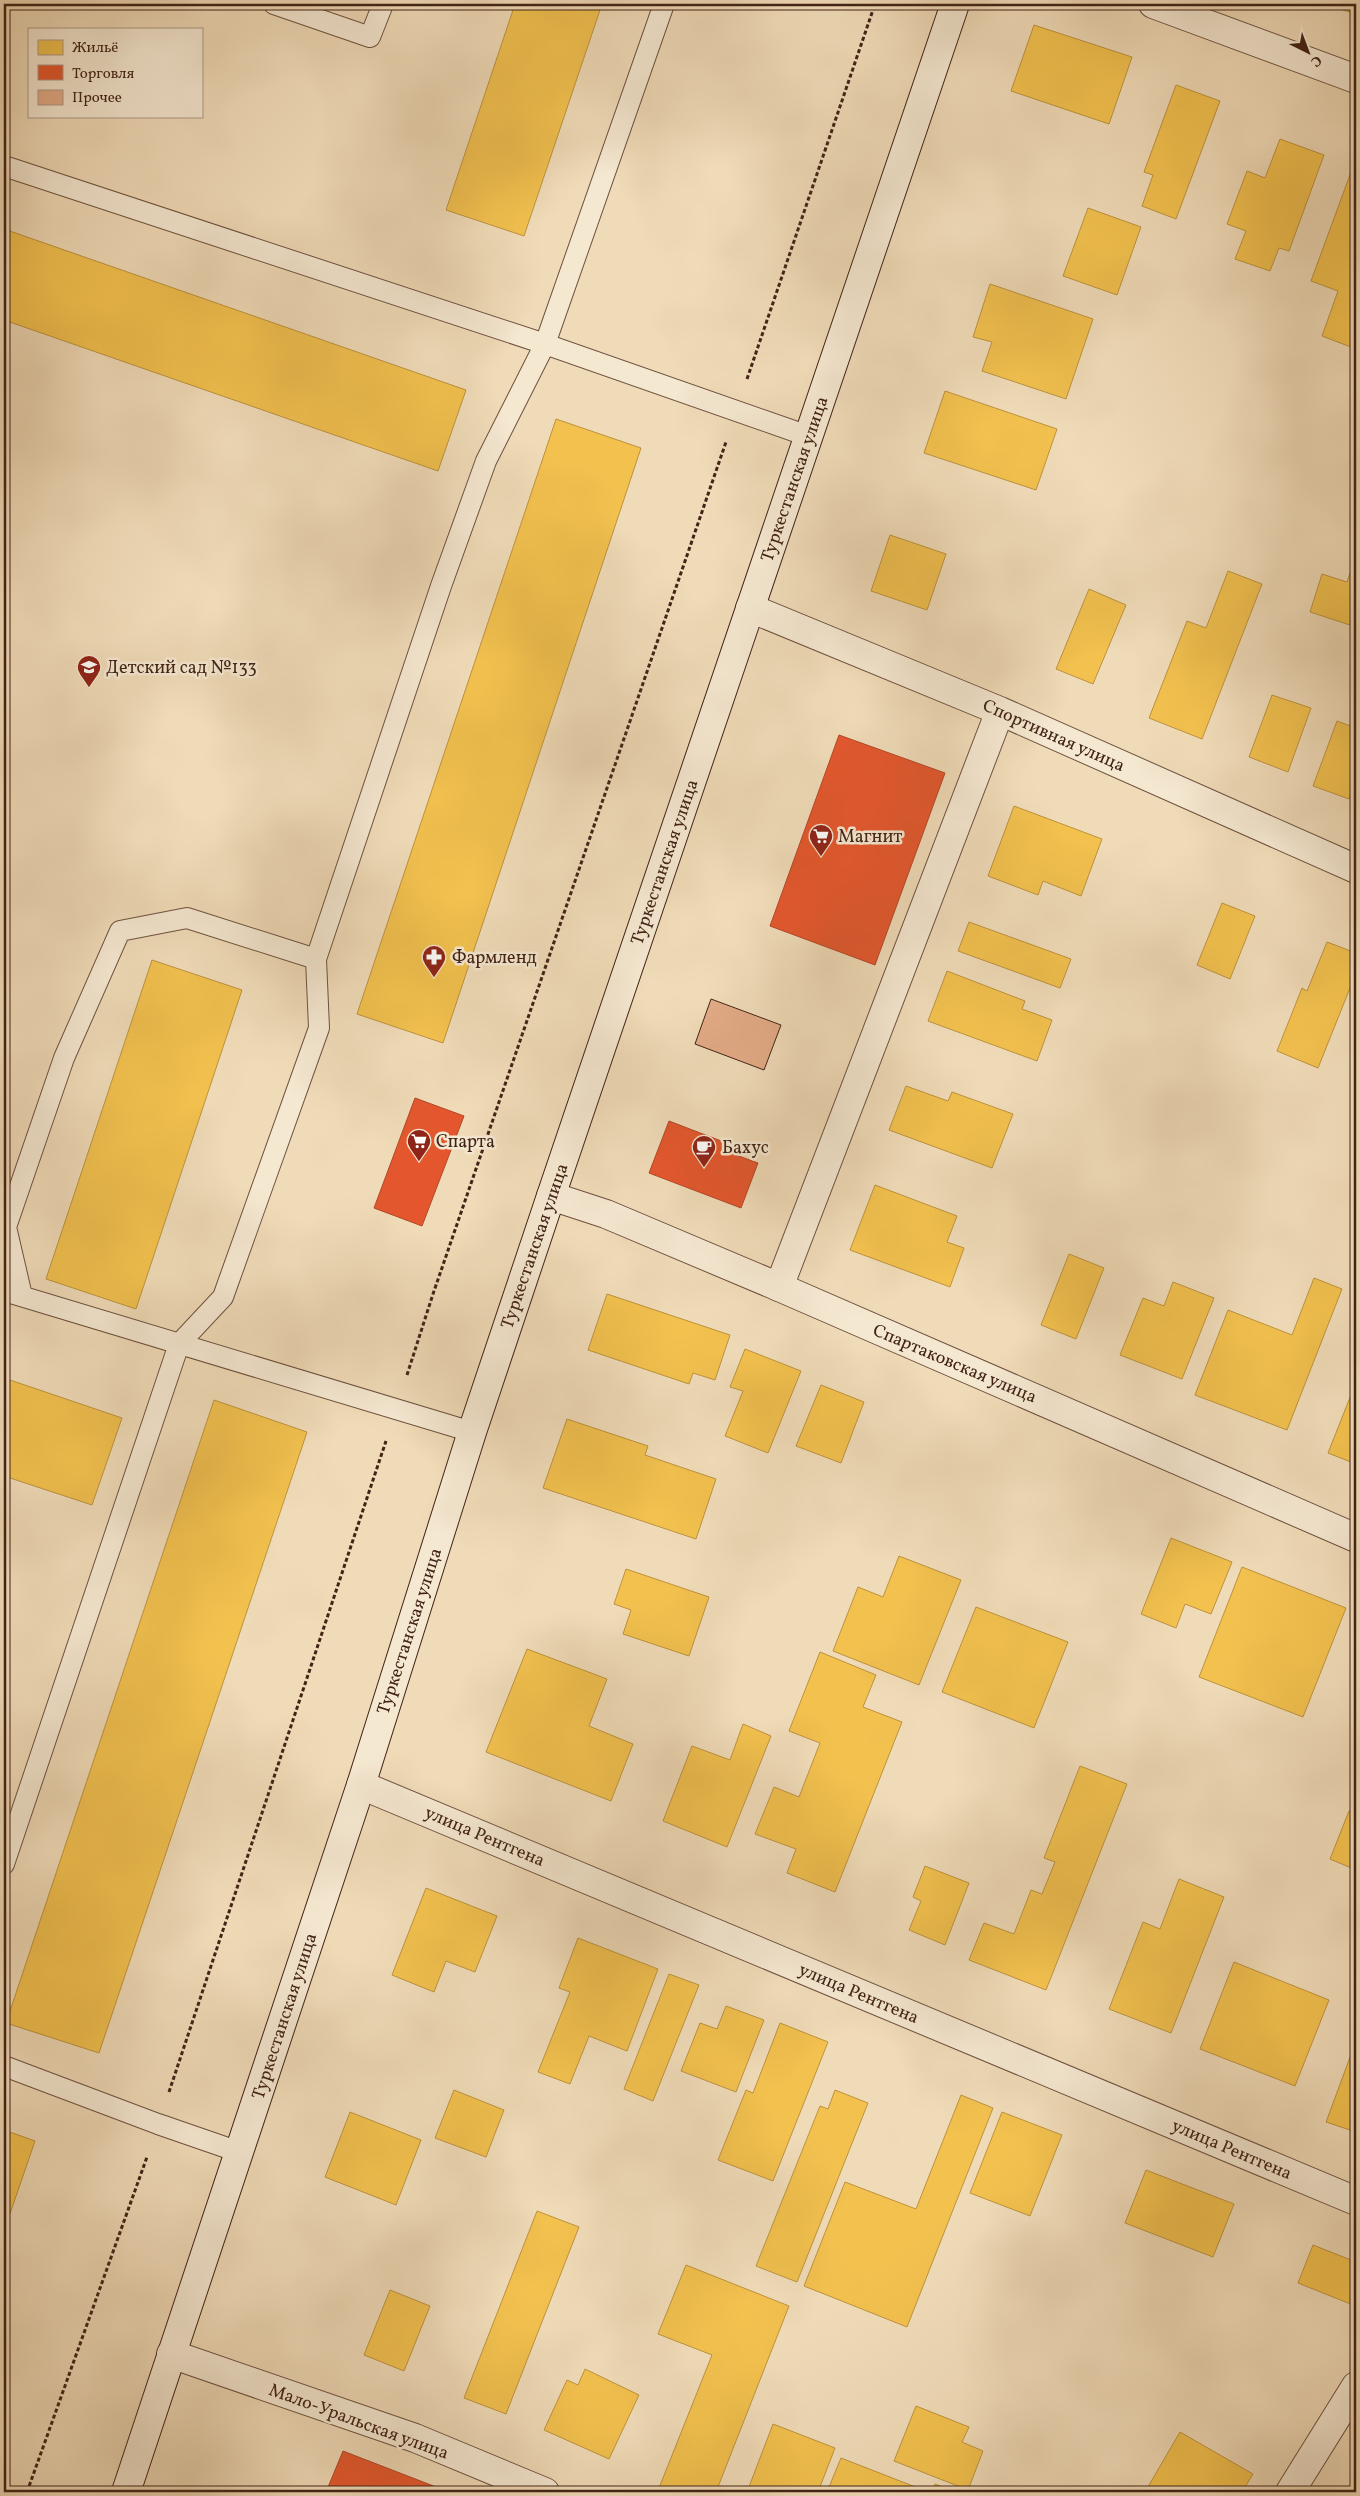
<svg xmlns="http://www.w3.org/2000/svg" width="1360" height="2496" viewBox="0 0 1360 2496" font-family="Vollkorn,serif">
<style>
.homes{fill:#f2c14e;stroke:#bd923e}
.shops{fill:#e4572e;stroke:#b34727}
.building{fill:#e3ab87;stroke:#422317}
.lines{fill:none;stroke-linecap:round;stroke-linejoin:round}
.service-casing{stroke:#6e513f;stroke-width:22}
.minor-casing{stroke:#6e513f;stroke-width:30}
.tertiary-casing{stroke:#6e513f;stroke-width:30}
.secondary-casing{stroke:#422317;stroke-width:30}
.path{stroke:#422317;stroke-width:3;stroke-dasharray:4 2.5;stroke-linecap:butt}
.service{stroke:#f5e8d1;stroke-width:20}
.minor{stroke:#f5e8d1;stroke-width:28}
.tertiary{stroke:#f5e8d1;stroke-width:28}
.secondary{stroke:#f5e8d1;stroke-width:28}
.labels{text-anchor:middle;stroke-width:5;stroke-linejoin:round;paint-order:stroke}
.street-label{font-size:18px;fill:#422317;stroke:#f5e8d1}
.poi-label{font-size:18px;fill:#422317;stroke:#f5e8d1;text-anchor:start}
</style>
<rect width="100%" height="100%" fill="#f0dbb8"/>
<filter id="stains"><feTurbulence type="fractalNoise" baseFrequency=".004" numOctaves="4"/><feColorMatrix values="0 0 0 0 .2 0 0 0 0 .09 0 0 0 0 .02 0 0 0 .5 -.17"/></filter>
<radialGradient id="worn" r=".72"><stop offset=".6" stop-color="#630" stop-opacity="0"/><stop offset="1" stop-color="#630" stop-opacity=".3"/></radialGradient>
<!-- homes -->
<path class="homes" d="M515,4H602L524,236L446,210Z
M1341,4H1356V14L1340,9Z
M1034,25L1132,57L1109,124L1011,91Z
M1176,85L1220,101L1176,219L1142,206L1153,175L1144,172Z
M1280,139L1324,155L1289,251L1279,248L1270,271L1235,259L1246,231L1227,224L1247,171L1265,178Z
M1351,172L1356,174V349L1322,336L1338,291L1311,281Z
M1088,208L1141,227L1117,295L1063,276Z
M4,229L466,390L438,471L4,320Z
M990,284L1093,319L1066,399L982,371L992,342L973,337Z
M945,391L1057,429L1036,490L924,453Z
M556,419L641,448L443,1043L357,1014Z
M890,535L946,554L927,610L871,591Z
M1356,555V627L1310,612L1322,574L1347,582Z
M1228,571L1262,584L1202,739L1149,718L1187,621L1206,628Z
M1089,589L1126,605L1093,684L1056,669Z
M1272,695L1311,708L1288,772L1249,757Z
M1337,721L1356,728V779L1349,799L1313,786Z
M1014,806L1102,839L1081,896L1043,881L1038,895L988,876Z
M1222,903L1255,916L1230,979L1197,965Z
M969,922L1071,959L1060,988L958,951Z
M1327,942L1356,953V973L1318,1068L1277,1051L1302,988L1307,991Z
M152,960L242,990L136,1309L46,1279Z
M947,971L1025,1001L1022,1009L1052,1020L1037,1061L928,1021Z
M906,1086L948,1101L952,1092L1013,1114L992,1168L889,1130Z
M875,1185L957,1216L947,1242L964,1248L950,1287L850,1250Z
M1069,1254L1104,1268L1076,1339L1041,1325Z
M1314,1278L1342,1289L1287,1430L1195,1395L1228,1310L1292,1335Z
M1173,1282L1214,1298L1182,1379L1120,1355L1143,1298L1164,1306Z
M607,1294L730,1335L715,1380L693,1373L689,1384L588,1350Z
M745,1349L801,1371L768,1453L725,1436L743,1391L730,1387Z
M4,1378L122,1418L92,1505L4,1476Z
M821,1385L864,1402L841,1463L796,1446Z
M1351,1395L1356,1397V1464L1328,1453Z
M214,1400L307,1432L99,2053L6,2023Z
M567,1419L648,1446L645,1455L716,1479L696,1539L543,1488Z
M1171,1538L1232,1562L1211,1614L1185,1604L1176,1628L1141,1614Z
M899,1556L961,1580L919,1685L833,1651L858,1587L883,1597Z
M1242,1567L1346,1608L1303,1717L1199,1677Z
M626,1569L709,1597L689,1656L623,1634L631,1610L614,1604Z
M976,1607L1068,1642L1034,1728L942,1692Z
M527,1649L607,1679L589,1726L633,1744L611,1801L486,1752Z
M820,1652L876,1675L863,1707L902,1722L835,1892L787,1873L796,1849L755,1834L774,1787L799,1797L820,1743L789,1731Z
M743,1724L771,1736L727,1847L663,1821L692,1746L730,1760Z
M1080,1766L1127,1784L1046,1990L969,1960L984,1923L1014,1934L1031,1890L1042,1894L1055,1862L1044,1858Z
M1349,1811L1356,1814V1870L1330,1859Z
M925,1866L969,1883L945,1945L909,1930L921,1901L913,1897Z
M1179,1879L1224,1897L1171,2033L1109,2009L1143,1922L1160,1929Z
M426,1888L497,1916L475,1972L446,1961L434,1992L392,1975Z
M578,1938L658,1969L627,2051L589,2036L570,2084L538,2072L570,1992L559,1988Z
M1234,1962L1329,2000L1295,2086L1200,2049Z
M669,1974L699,1985L653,2101L624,2089Z
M726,2006L764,2020L736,2092L681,2071L700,2023L717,2029Z
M780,2023L828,2042L773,2181L718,2160L746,2090L753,2093Z
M1355,2044L1356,2045V2132L1326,2122Z
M454,2090L504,2110L486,2157L435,2138Z
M835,2090L868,2103L797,2282L756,2266L820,2106L828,2109Z
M961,2095L993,2108L907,2327L804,2286L845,2182L916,2209Z
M350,2112L421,2140L396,2205L325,2177Z
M1002,2112L1062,2135L1030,2216L970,2193Z
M4,2130L35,2141L4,2231Z
M1146,2170L1234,2204L1213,2257L1125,2223Z
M537,2211L579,2227L506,2414L464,2398Z
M1313,2245L1356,2262V2297L1353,2305L1298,2283Z
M686,2265L789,2306L716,2492H669L659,2488L712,2355L658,2334Z
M390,2290L430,2306L404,2371L364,2355Z
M585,2369L639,2395L609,2459L544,2430L567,2380L578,2385Z
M916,2406L969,2427L962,2442L983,2451L968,2490L894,2461Z
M773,2424L835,2448L818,2492H747Z
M1180,2432L1253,2474L1242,2492H1145Z
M841,2458L918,2488L917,2492H827Z
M935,2484L956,2492H932Z"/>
<!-- shops -->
<path class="shops" d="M839,735L945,773L875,965L770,926Z
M415,1098L464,1116L422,1226L374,1208Z
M669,1121L729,1144L725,1151L758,1163L741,1208L649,1173Z
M343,2451L449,2492H326Z"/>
<!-- building -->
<path class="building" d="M711,999L781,1025L764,1070L695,1044Z"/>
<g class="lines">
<!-- service casing -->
<g class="service-casing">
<path id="service" d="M274,4L370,37L383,4
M4,166L545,344L808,436
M4,1291L472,1432
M22,1296L6,1227L64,1058L120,931L187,918L316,959
M4,1864L179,1344L223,1297L319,1028L316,959L441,586L486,461L545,344L664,4
M4,2066L158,2124L239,2152"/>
</g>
<!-- minor casing -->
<g class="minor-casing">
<path id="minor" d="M1153,4L1356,79
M750,608L1000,711L1356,869
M779,1287L1000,711
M361,1785L1356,2201
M171,2354L415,2438L545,2492
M1290,2492L1356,2386"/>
</g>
<!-- tertiary casing -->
<g class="tertiary-casing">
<path id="tertiary" d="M551,1196L606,1214L779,1287L1356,1538"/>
</g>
<!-- secondary casing -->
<g class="secondary-casing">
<path id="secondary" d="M126,2492L361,1785L472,1432L551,1196L955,4"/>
</g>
<!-- path -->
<path class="path" d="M747,379L875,4
M407,1375L433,1294L726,442
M169,2092L386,1441
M27,2492L147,2157"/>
<!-- service -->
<use href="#service" class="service"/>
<!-- minor -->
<use href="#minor" class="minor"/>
<!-- tertiary -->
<use href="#tertiary" class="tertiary"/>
<!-- secondary -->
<use href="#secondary" class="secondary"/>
</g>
<!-- icons -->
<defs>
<g id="school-pin" transform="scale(1.25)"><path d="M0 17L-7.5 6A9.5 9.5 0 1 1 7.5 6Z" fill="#8f2418" stroke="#f5e8d1"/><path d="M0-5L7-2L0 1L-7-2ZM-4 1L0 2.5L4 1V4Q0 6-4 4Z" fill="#fff"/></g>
<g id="supermarket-pin" transform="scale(1.25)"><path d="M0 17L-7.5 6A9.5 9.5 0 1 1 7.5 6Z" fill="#8f2418" stroke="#f5e8d1"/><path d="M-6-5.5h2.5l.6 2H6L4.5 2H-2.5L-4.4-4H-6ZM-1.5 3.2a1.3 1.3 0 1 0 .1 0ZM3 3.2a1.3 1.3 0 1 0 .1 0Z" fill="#fff"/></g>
<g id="pharmacy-pin" transform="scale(1.25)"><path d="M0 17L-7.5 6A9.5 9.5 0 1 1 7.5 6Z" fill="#8f2418" stroke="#f5e8d1"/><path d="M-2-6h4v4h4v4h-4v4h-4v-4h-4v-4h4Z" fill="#fff"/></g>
<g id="cafe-pin" transform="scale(1.25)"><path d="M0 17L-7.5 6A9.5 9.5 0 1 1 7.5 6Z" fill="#8f2418" stroke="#f5e8d1"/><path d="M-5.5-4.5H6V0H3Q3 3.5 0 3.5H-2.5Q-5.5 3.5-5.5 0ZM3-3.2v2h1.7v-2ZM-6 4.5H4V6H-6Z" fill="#fff"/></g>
</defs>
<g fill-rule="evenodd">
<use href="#school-pin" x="89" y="667"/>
<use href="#supermarket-pin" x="821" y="836"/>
<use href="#pharmacy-pin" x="434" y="957"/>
<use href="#supermarket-pin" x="419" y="1141"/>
<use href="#cafe-pin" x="704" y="1147"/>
</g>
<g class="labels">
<!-- street labels -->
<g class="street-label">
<text transform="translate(794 479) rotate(-71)" y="6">Туркестанская улица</text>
<text transform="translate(1054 735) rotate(24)" y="6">Спортивная улица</text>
<text transform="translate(664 862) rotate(-71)" y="6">Туркестанская улица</text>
<text transform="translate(534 1246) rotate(-71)" y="6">Туркестанская улица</text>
<text transform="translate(955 1363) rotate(23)" y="6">Спартаковская улица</text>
<text transform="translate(409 1631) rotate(-72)" y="6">Туркестанская улица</text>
<text transform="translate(485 1836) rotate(23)" y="6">улица Рентгена</text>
<text transform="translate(859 1993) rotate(23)" y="6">улица Рентгена</text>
<text transform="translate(284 2016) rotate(-72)" y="6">Туркестанская улица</text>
<text transform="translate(1232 2149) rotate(23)" y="6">улица Рентгена</text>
<text transform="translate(359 2421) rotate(20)" y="6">Мало-Уральская улица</text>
</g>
<!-- poi labels -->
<g class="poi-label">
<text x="106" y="673">Детский сад №133</text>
<text x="838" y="842">Магнит</text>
<text x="452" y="963">Фармленд</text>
<text x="436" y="1147">Спарта</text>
<text x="722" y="1153">Бахус</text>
</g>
</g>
<!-- margin -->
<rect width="1360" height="2496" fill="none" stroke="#f0dbb8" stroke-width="20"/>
<rect x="5" y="5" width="1350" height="2486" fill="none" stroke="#422317" stroke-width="2.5"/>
<rect x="10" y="10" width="1340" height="2476" fill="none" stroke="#422317"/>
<!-- legend -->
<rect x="28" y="28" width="175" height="90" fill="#f5e8d1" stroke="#ad9987"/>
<rect x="38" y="40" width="25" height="15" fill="#f2c14e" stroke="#ad9987"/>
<text x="72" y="52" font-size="15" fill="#422317">Жильё</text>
<rect x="38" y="65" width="25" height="15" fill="#e4572e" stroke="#ad9987"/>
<text x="72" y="78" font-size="15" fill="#422317">Торговля</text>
<rect x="38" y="90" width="25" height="15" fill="#e3ab87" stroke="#ad9987"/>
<text x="72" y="102" font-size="15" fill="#422317">Прочее</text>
<!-- north arrow -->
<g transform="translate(1308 52) rotate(138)" stroke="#f5e8d1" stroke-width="4" paint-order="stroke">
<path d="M0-4L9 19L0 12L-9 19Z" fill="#422317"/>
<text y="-8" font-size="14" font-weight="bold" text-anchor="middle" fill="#422317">С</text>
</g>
<rect width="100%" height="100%" filter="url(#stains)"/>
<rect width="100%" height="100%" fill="url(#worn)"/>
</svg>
